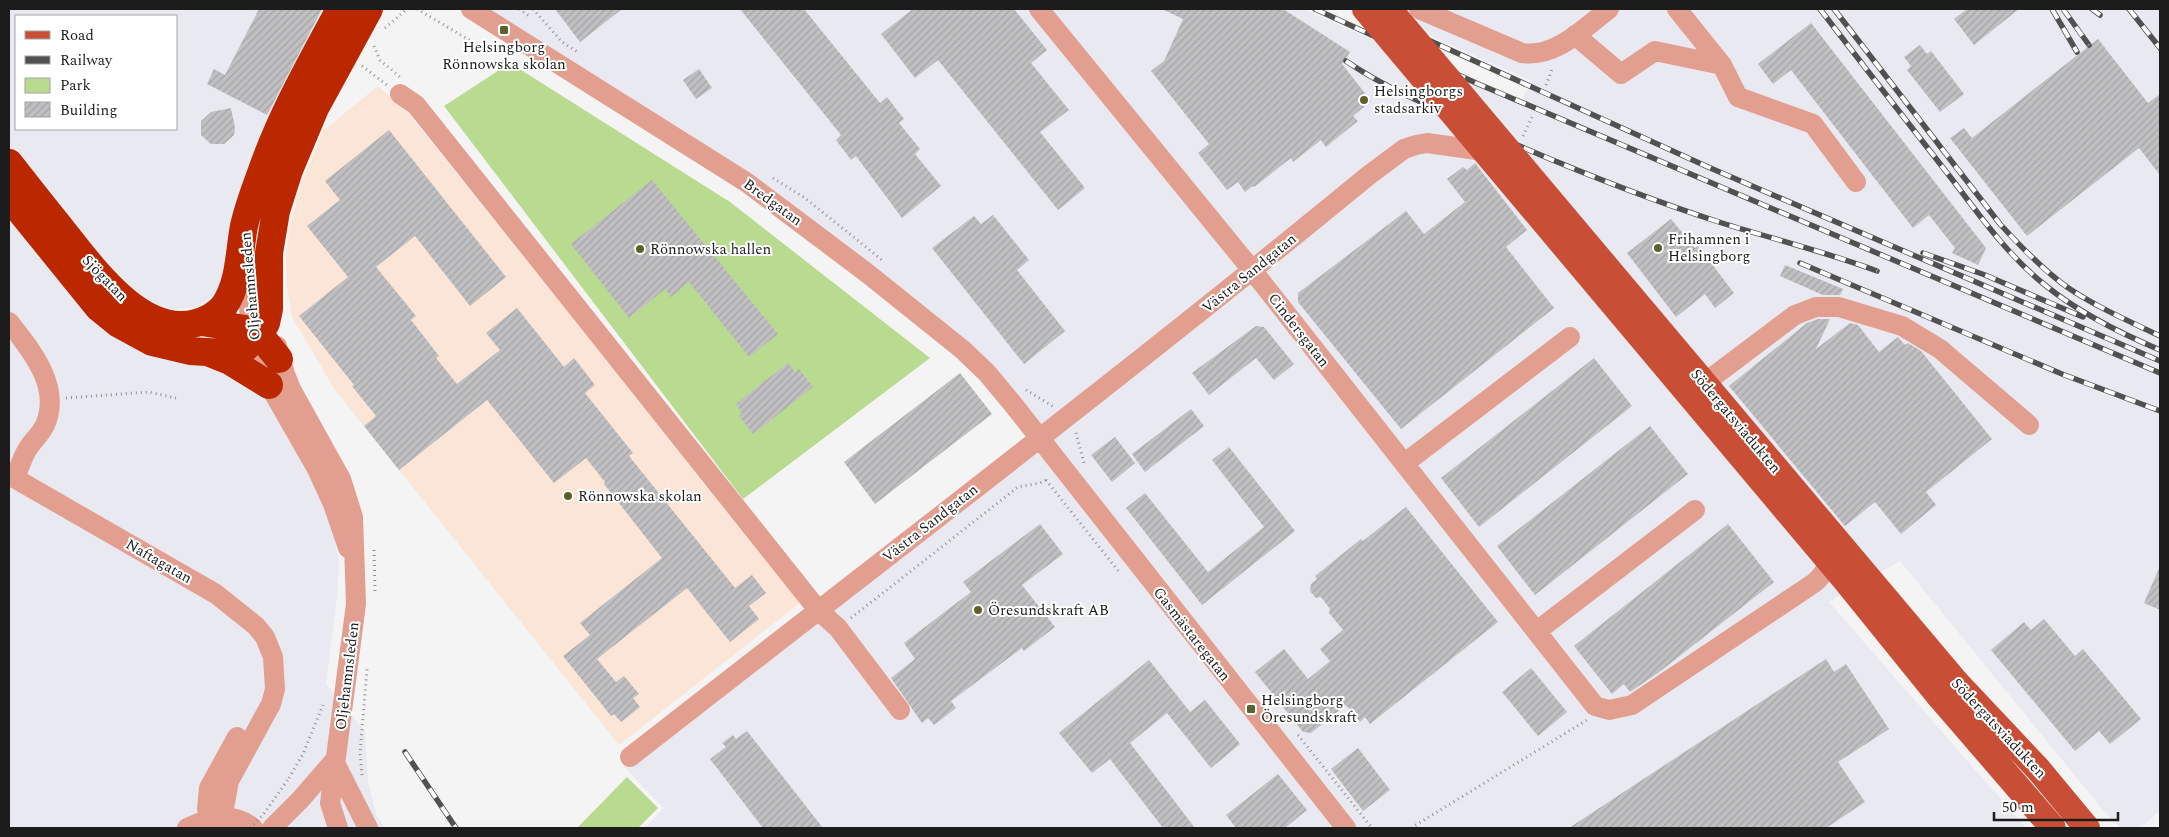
<svg xmlns="http://www.w3.org/2000/svg" width="2169" height="837" viewBox="0 0 2169 837" font-family="Spectral,serif">
<style>
.built{fill:#e9e9f2;fill-rule:evenodd}
.education{fill:#fbe5d7}
.park{fill:#b8db90}
.building{fill:url(#building-hatch)}
.lines{fill:none;stroke-linecap:round;stroke-linejoin:round}
.path{stroke:#909091;stroke-width:3;stroke-dasharray:1 4;stroke-linecap:butt}
.minor{stroke:#e29f8f;stroke-width:20}
.major{stroke:#c84f35;stroke-width:26}
.highway{stroke:#bb2800;stroke-width:28}
.rail-casing{stroke:#515152;stroke-width:5.5}
.rail{stroke:#fff;stroke-width:4;stroke-dasharray:11;stroke-linecap:butt}
.path-bridge{stroke:#909091;stroke-width:3;stroke-dasharray:1 4;stroke-linecap:butt}
.major-bridge{stroke:#c84f35;stroke-width:26}
.poi-dot{fill:#5e602d;stroke:#fff;stroke-width:2}
.labels{text-anchor:middle;stroke-width:4;stroke-linejoin:round;paint-order:stroke}
.poi-label{font-size:15px;fill:#1c1c1d;stroke:#fff;text-anchor:start}
.street-label{font-size:15px;fill:#1c1c1d;stroke:#fff}
</style>
<defs>
<pattern id="building-hatch" width="6" height="6" patternUnits="userSpaceOnUse" patternTransform="scale(1.25)"><rect width="6" height="6" fill="#c0bfc1"/><path d="M-1 1l2-2M0 6l6-6M5 7l2-2" fill="none" stroke="#a4a4a5"/></pattern>
</defs>
<rect width="100%" height="100%" fill="#f4f4f5"/>
<!-- built -->
<path class="built" d="M9,9H333L255,150L237,199L230,234L228,265L217,292L197,307L169,310L144,301L102,264L9,147ZM16,16H176V129H16Z
M483,9H1303L1520,105L1531,81L1418,30L1401,9H2160V811L2142,826L2130,828L2120,827L2103,810L1900,561L1829,602L2026,828H645L664,808L624,767L1045,439L967,346Z
M9,219L85,314L112,334L215,365L260,387L278,413L327,507L339,562L337,598L326,684L365,731L368,782L377,816L384,828H9Z"/>
<!-- education -->
<path class="education" d="M378,86L408,113L801,602L619,745L335,390L292,317L287,287L286,255L290,227L300,187L323,131Z"/>
<!-- park -->
<path class="park" d="M510,63L730,202L930,358L743,499L444,106Z
M627,777L658,808L638,828H577Z"/>
<!-- building -->
<path class="building" d="M259,9H322L267,115L207,84L214,69L225,75Z
M555,9H622L580,42Z
M740,9H804L880,103L887,97L904,119L899,123L920,149L915,154L941,186L902,218L856,156L851,160L836,140L841,135Z
M913,9H1014L1047,50L1031,63L1069,110L1040,132L1085,188L1058,210L938,60L915,78L881,34Z
M1162,9H1283L1350,52L1342,64L1371,101L1353,116L1358,121L1326,147L1321,140L1293,162L1291,158L1254,187L1253,186L1245,192L1238,182L1227,190L1198,153L1209,144L1151,71L1164,61L1183,19Z
M1967,9H2019L1974,45L1954,19Z
M1811,23L1986,248L1978,265L1952,253L1955,248L1929,215L1913,228L1791,70L1773,84L1758,64Z
M2098,39L2148,103L2160,94V175L2139,148L2027,236L1950,138L1964,128L1972,138Z
M1920,45L1927,54L1931,51L1964,94L1940,112L1907,70L1911,66L1904,57Z
M699,69L712,88L696,99L683,80Z
M231,108L235,128L234,135L224,144H211L201,135V121L211,112Z
M389,130L506,277L470,306L415,236L376,267L416,316L411,320L439,356L436,358L457,384L500,350L486,333L517,308L564,367L574,358L595,385L585,393L633,453L629,456L735,588L752,575L766,593L749,606L759,619L730,642L687,588L597,659L616,682L624,676L639,694L633,698L640,707L621,722L614,714L611,716L563,656L590,635L580,623L662,558L604,484L605,482L586,458L554,483L487,400L399,470L364,426L376,416L352,386L354,385L299,316L348,277L307,226L340,200L325,181Z
M1475,163L1527,230L1506,247L1554,308L1401,429L1298,302V293L1406,211L1424,234L1465,202L1447,179L1463,167L1467,170Z
M652,180L778,334L749,357L689,282L671,297L665,289L629,318L571,244Z
M993,215L1029,260L1017,270L1065,331L1024,364L932,248L974,216L981,224Z
M1671,219L1695,248L1698,246L1734,293L1715,308L1705,294L1676,317L1627,253Z
M1785,265L1843,289L1840,295H1823L1780,276Z
M1818,319H1830L1816,349L1850,323L1858,325L1879,352L1898,337L1905,345L1908,343L1921,351L1992,439L1926,492L1936,505L1901,534L1875,502L1845,526L1729,386L1807,323Z
M1256,326L1264,327L1294,364L1274,380L1256,358L1209,395L1192,373Z
M1594,358L1632,406L1479,527L1441,478Z
M788,363L795,372L799,369L813,387L753,434L739,416L742,413L736,404Z
M960,373L992,414L875,504L844,462Z
M1191,409L1204,426L1145,472L1132,454Z
M1650,426L1688,474L1535,595L1497,546Z
M1115,437L1135,463L1112,482L1091,455Z
M1229,447L1295,531L1202,605L1126,508L1145,493L1208,572L1264,527L1212,460Z
M1406,507L1498,622L1370,724L1365,717L1360,722L1346,705L1311,733L1303,732L1255,672L1284,649L1308,679L1330,661L1320,649L1343,630L1329,613L1330,609L1321,597L1316,598L1310,591L1311,584L1317,579L1315,576L1361,539L1363,541Z
M1040,524L1063,554L1022,585L1055,627L1024,651L1022,648L951,701L956,708L934,725L928,718L922,723L891,678L915,659L904,643L971,592L963,582Z
M1728,524L1774,582L1658,673L1630,692L1624,684L1612,694L1574,646Z
M2160,566V610L2144,603Z
M2044,619L2075,656L2083,649L2141,719L2110,744L2099,731L2075,751L1991,650L2024,622L2031,630Z
M1826,659L1834,672L1846,664L1889,729L1838,762L1865,802L1826,828H1569Z
M1149,660L1190,712L1205,700L1240,744L1211,768L1167,713L1130,743L1195,828H1163L1110,759L1092,773L1059,733Z
M1531,668L1567,712L1538,736L1502,692Z
M747,731L823,828H763L710,759L726,747L722,743L733,735L736,739Z
M1358,748L1390,790L1363,811L1331,769Z
M1278,774L1307,810L1285,828H1236L1226,815Z"/>
<g class="lines">
<!-- path -->
<path class="path" d="M417,9L493,54
M519,9L529,16
M533,9L562,42L579,53
M385,28L407,9
M374,46L380,60L400,77
M362,66L387,85
M1546,85L1553,67
M1523,136L1532,117
M773,178L805,198L882,260
M1026,390L1054,407
M66,398L149,392L176,398
M1076,433L1084,463
M1046,480L1120,573
M374,550L375,591
M851,618L1018,487L1040,483L1046,480
M1298,735L1372,828
M362,775L360,754L367,669
M289,778L303,754L323,705
M1411,828L1587,720"/>
<!-- minor -->
<path class="minor" d="M471,9L746,182L867,273L963,350L987,373L1012,403L1346,828
M1039,9L1252,270L1595,706L1609,710L1632,705L1814,583C1826,573 1829,565 1826,548
M1419,9L1522,53C1556,58 1584,28 1609,9
M1677,9L1722,65L1738,97L1813,124L1856,182
M1575,35L1621,74L1655,51L1722,65
M400,94L416,105L818,610L838,628L900,710
M245,261L251,330L269,385L317,469L333,504L348,548
M9,322C31,350 62,387 45,425C41,434 32,441 27,450C22,458 19,469 15,478
M277,346L285,374L291,389L341,479L353,517L356,604L330,803L338,828
M1698,388L1795,315L1816,307H1839L1902,326L1940,349L2029,425
M1405,463L1570,337
M9,475L216,594L256,626L265,637L273,657L275,689L271,704L229,781L224,808L225,828
M1537,631L1695,510
M630,757C877,564 1127,374 1369,175L1404,149L1416,145L1427,143L1491,152
M334,761L368,828
M187,828C208,818 234,811 253,828
M218,828L207,809L209,788L237,737
M272,828L300,800L334,761"/>
<!-- major -->
<path class="major" d="M1956,682L2038,769L2087,828
M1939,696L2053,828"/>
<!-- highway -->
<path class="highway" d="M9,163C27,186 45,209 63,231C92,267 141,338 196,323C205,321 218,314 224,306C240,283 239,252 244,226C248,209 254,192 260,176C280,117 311,63 340,9
M9,197L98,307L119,324L152,342L190,351L224,353L245,348L259,334L266,323L269,309V253L276,211L289,170L315,108L369,9
M202,322L251,330L259,334L279,359
M210,353L230,361L269,385"/>
<!-- rail casing -->
<g class="rail-casing">
<path id="rail" d="M1315,9L1476,83L2160,373
M1360,9L1708,167L2160,361
M1820,9C1862,64 1905,119 1948,174C1978,213 2006,254 2045,285C2079,313 2120,333 2160,350
M1834,9L2000,224C2021,247 2042,269 2067,287C2096,307 2129,321 2160,336
M2052,9L2077,52
M2063,9L2089,45
M2092,9L2100,15
M2129,9L2160,48
M1346,61C1387,89 1432,107 1478,128C1557,163 1638,196 1722,223C1773,239 1826,252 1877,271
M1923,253L1985,275L2083,317
M1800,263L2062,374L2160,411
M405,752L456,828"/>
</g>
<!-- rail -->
<use href="#rail" class="rail"/>
<!-- path-bridge -->
<path class="path-bridge" d="M250,828L263,815L289,778"/>
<!-- major-bridge -->
<path class="major-bridge" d="M1365,9L1845,580L1939,696
M1389,9L1956,682"/>
</g>
<!-- markers -->
<g class="poi-dot">
<rect x="499" y="25" width="10" height="10" rx="2.5"/>
<circle cx="1364" cy="100" r="5"/>
<circle cx="1658" cy="248" r="5"/>
<circle cx="640" cy="249" r="5"/>
<circle cx="568" cy="496" r="5"/>
<circle cx="978" cy="610" r="5"/>
<rect x="1246" y="704" width="10" height="10" rx="2.5"/>
</g>
<g class="labels">
<!-- poi labels -->
<g class="poi-label">
<text x="504" y="52" text-anchor="middle">Helsingborg<tspan x="504" dy="17">Rönnowska skolan</tspan></text>
<text x="1374" y="96">Helsingborgs<tspan x="1374" dy="17">stadsarkiv</tspan></text>
<text x="1668" y="244">Frihamnen i<tspan x="1668" dy="17">Helsingborg</tspan></text>
<text x="650" y="254">Rönnowska hallen</text>
<text x="578" y="501">Rönnowska skolan</text>
<text x="988" y="615">Öresundskraft AB</text>
<text x="1261" y="705">Helsingborg<tspan x="1261" dy="17">Öresundskraft</tspan></text>
</g>
<!-- street labels -->
<g class="street-label">
<text transform="translate(773 202) rotate(36)" y="5">Bredgatan</text>
<text transform="translate(1249 273) rotate(-39)" y="5">Västra Sandgatan</text>
<text transform="translate(105 278) rotate(46)" y="5">Sjögatan</text>
<text transform="translate(250 286) rotate(-95)" y="5">Oljehamnsleden</text>
<text transform="translate(1299 330) rotate(52)" y="5">Cindersgatan</text>
<text transform="translate(1736 421) rotate(50)" y="5">Södergatsviadukten</text>
<text transform="translate(930 523) rotate(-38)" y="5">Västra Sandgatan</text>
<text transform="translate(159 561) rotate(30)" y="5">Naftagatan</text>
<text transform="translate(1192 634) rotate(52)" y="5">Gasmästaregatan</text>
<text transform="translate(347 676) rotate(-83)" y="5">Oljehamnsleden</text>
<text transform="translate(1999 728) rotate(47)" y="5">Södergatsviadukten</text>
</g>
</g>
<!-- border -->
<rect width="2169" height="837" fill="none" stroke="#1c1c1d" stroke-width="20"/>
<!-- legend -->
<rect x="15" y="15" width="162" height="115" fill="#ffffff" stroke="#a4a4a5"/>
<rect x="25" y="31" width="25" height="8" fill="#c84f35" stroke="#a4a4a5"/>
<text x="60" y="40" font-size="15" fill="#1c1c1d">Road</text>
<rect x="25" y="56" width="25" height="8" fill="#515152" stroke="#a4a4a5"/>
<text x="60" y="65" font-size="15" fill="#1c1c1d">Railway</text>
<rect x="25" y="78" width="25" height="15" fill="#b8db90" stroke="#a4a4a5"/>
<text x="60" y="90" font-size="15" fill="#1c1c1d">Park</text>
<rect x="25" y="102" width="25" height="15" fill="url(#building-hatch)" stroke="#a4a4a5"/>
<text x="60" y="115" font-size="15" fill="#1c1c1d">Building</text>
<!-- scale -->
<path d="M1994 812v8h124v-8" fill="none" stroke="#1c1c1d" stroke-width="2.5"/>
<text x="2002" y="812" font-size="15" fill="#1c1c1d" stroke="#ffffff" stroke-width="4" paint-order="stroke">50 m</text>
</svg>
